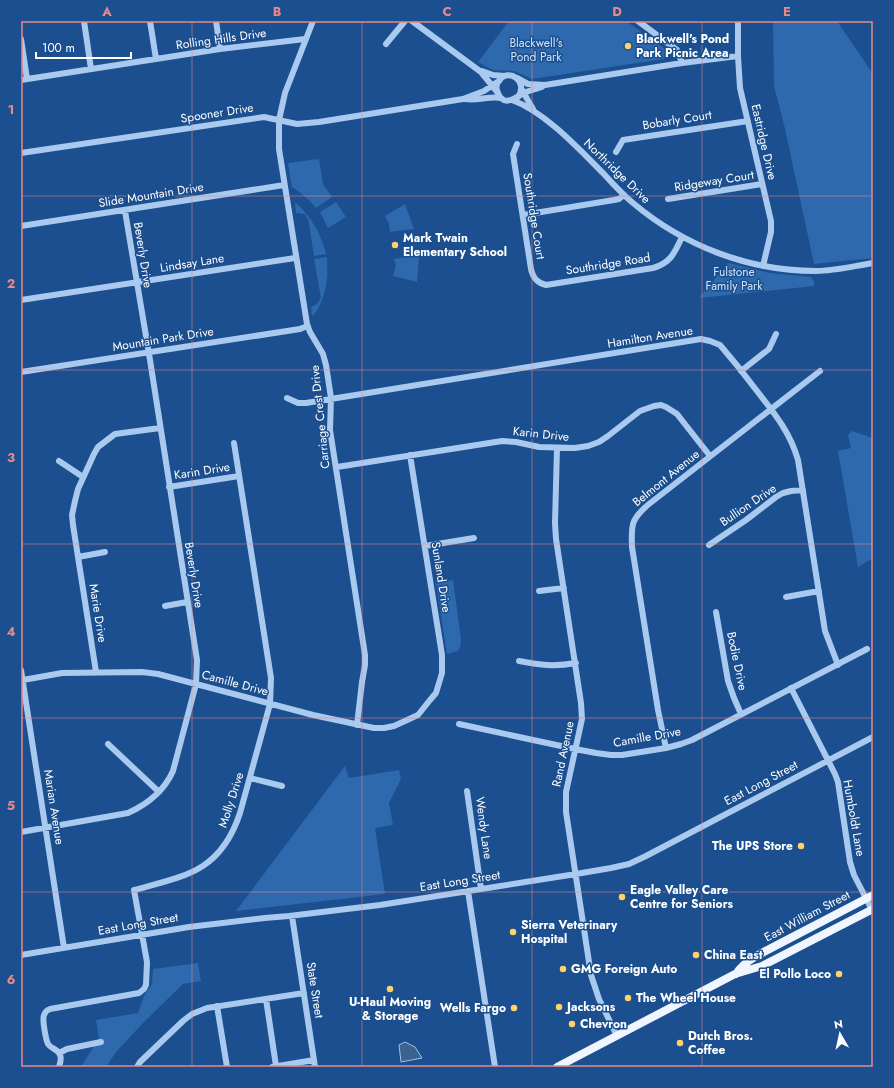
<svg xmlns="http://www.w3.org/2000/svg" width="894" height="1088" viewBox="0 0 894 1088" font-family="Jost,sans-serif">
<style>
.green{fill:#2e69ad}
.water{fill:#3c6290;stroke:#9cc4f0}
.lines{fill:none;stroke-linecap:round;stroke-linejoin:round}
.minor{stroke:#a9c9ee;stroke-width:6}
.major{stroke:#f0f6ff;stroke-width:8}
.grid{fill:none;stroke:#e88989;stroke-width:1;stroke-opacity:0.55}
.poi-dot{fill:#ffd166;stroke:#1b4f8f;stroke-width:1.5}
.labels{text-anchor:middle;stroke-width:3;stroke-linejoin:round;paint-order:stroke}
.street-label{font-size:12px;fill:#fff;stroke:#1b4f8f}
.poi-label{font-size:12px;font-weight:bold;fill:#fff;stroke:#1b4f8f;text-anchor:start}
.park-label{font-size:12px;fill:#cfe3fa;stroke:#1b4f8f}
.neatline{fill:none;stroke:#e88989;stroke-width:1.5}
.grid-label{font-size:13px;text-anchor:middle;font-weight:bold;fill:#e88989}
</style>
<rect width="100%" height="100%" fill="#1b4f8f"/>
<!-- green -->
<path class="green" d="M509,21H626L665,49L667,54L664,59L532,79L514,71L493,70L478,62Z
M773,21H837L873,74V258L814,264L785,129L774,86Z
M319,159L323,184L332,197L316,208L309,200L294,188H292L288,163Z
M336,202L346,217L328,228L320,212Z
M295,203H296C311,217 321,233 326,254L314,256L308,218H307C305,212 301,214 296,213Z
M405,204L414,229L390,232L389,224L385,216Z
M419,255L417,282L393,276L396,266L394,259Z
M327,257C327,265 328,272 327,279C326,289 320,311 312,316L311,307L317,304L321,298L314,259Z
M728,263L770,273L811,277L814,281V286L699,298Z
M852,431L873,438V558L858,567L838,451L851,448L848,435Z
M453,580L461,639L460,648L458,651L447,654L436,583Z
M345,766L349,778L399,770L401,779L389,803L393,825L375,828L385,894L236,911Z
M198,963L201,981L183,984L143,1023L116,1052L106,1067H81L99,1038L96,1020L138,1013L144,996L152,984L153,969Z"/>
<!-- water -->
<path class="water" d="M405,1042L415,1047L422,1058L401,1062L399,1045Z"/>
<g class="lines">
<!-- minor -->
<path class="minor" d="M84,21L91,69
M150,21L156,59
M216,21L220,49
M313,21L285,93L279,120V149L307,324L310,332L323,354L326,365L331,398L330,430L365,655V665L362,682L357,725
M412,21L481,72L498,93
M638,21L677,50L682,63
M738,21V56L740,88L771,221V232L763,266
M21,39L27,79
M386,44L405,21
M482,71L493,75L505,76
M517,78L528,84L545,85L682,63L738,56
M21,80L220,49L305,39
M523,91L526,97L533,109
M518,97C529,81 508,67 499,81C496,84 496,89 498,93C504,108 516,97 524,93C530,90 536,89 542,87
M465,99C477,101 489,96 501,98
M512,100C545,112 578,148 603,173C612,183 622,194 633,203C684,246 749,271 816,271C835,271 854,266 873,263
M517,144L513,154L531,269C533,278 537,283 546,285L653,268C671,263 675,252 682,237
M616,152L623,140L748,121
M21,153L264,117L297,124L319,122L463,99L484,91L499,81
M668,199L762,184
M523,215L614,200L619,199L624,195
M21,226L284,185
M21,300L295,258
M741,371L769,349L776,334
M21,372L300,329L307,326
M287,398L298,403H306L701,339L710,341L720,345C733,360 745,375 757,391C774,413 790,432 798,460L825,631L838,665
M557,448L555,523L556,539L581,703L582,719L566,792V812L591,975L599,999L617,1036
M59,461L83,477
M337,467L502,441L516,442L539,447L575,448L588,446L599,442L608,436L640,411L654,406L661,405L666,407L677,414L710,456
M169,487L239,476
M709,545L746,520L776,497L783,493L791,491L803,490
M425,546L474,538
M78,557L105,552
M539,591L564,588
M786,597L819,591
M165,606L187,602
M716,612L728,681L734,698L741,714
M519,661C540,665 554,667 576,663
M21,670L64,948
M96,672L73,525L72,515L75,501L78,489L94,454L98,447L115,434L160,428
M23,680L62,673L142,672L158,674L313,715L374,728H384L394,726L418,715L430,700L436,693L442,673V655L410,455
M791,688L835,774L838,782L850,862L854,875L872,910
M459,724L575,749L596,753L611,755H622L666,748L681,744L692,740L867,649
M108,744L159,792
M666,748L658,710L632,547C631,525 631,519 649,504L820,371
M250,778L282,786
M467,791L481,889
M21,832L128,813C148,804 164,791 173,771L196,684L197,660L150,360L125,211
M468,891L495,1067
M292,916L315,1067
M21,955L189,927L265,918L289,916L380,905L576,874L611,868L629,864L646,856L873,737
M266,999L276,1066
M217,1006L227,1067
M59,1053L67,1049L101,1042
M59,1067C60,1063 62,1059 60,1055C58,1049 51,1049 48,1044C46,1040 42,1020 44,1015C45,1012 47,1010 50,1009L139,993L144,989L146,985L147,962L134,890C186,876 221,871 240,813L270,704L271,678L234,443
M137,1067L140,1062L183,1021L192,1014L207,1008L304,993
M272,1067L314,1060"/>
<!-- major -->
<path class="major" d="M736,974C741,966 748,961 756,956L873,895
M557,1067L735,974L762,966L873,909"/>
</g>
<!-- grid -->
<path class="grid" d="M192,21V1067M362,21V1067M532,21V1067M702,21V1067M21,196H873M21,370H873M21,544H873M21,718H873M21,892H873"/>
<!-- markers -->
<g class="poi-dot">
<circle cx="628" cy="46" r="4"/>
<circle cx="395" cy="245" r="4"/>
<circle cx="801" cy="846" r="4"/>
<circle cx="622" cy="897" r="4"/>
<circle cx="513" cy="932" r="4"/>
<circle cx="696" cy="955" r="4"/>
<circle cx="563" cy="969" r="4"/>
<circle cx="839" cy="974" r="4"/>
<circle cx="390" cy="989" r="4"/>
<circle cx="628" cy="998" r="4"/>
<circle cx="559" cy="1007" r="4"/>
<circle cx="514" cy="1008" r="4"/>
<circle cx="572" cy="1024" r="4"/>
<circle cx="680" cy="1043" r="4"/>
</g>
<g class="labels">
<!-- street labels -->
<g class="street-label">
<text transform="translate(221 39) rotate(-8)" y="4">Rolling Hills Drive</text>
<text transform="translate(217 113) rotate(-9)" y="4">Spooner Drive</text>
<text transform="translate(677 120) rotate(-9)" y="4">Bobarly Court</text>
<text transform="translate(764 142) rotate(77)" y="4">Eastridge Drive</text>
<text transform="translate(617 171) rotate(44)" y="4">Northridge Drive</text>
<text transform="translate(714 181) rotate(-9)" y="4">Ridgeway Court</text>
<text transform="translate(151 195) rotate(-9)" y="4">Slide Mountain Drive</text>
<text transform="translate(534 216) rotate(81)" y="4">Southridge Court</text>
<text transform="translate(143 255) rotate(81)" y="4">Beverly Drive</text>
<text transform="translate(192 263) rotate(-9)" y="4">Lindsay Lane</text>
<text transform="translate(608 264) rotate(-9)" y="4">Southridge Road</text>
<text transform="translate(650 337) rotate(-9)" y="4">Hamilton Avenue</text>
<text transform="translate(163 339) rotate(-9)" y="4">Mountain Park Drive</text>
<text transform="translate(320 417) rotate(-96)" y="4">Carriage Crest Drive</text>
<text transform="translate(541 434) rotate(6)" y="4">Karin Drive</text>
<text transform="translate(202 471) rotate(-9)" y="4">Karin Drive</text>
<text transform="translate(666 478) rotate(-39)" y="4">Belmont Avenue</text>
<text transform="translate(748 505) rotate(-34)" y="4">Bullion Drive</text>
<text transform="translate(194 575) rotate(81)" y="4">Beverly Drive</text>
<text transform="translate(441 577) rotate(81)" y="4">Sunland Drive</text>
<text transform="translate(98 613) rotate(81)" y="4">Marie Drive</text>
<text transform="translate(737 661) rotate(78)" y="4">Bodie Drive</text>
<text transform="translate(235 683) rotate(15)" y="4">Camille Drive</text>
<text transform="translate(647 737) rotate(-10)" y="4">Camille Drive</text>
<text transform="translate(563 754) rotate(-78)" y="4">Rand Avenue</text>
<text transform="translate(761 783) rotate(-28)" y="4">East Long Street</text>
<text transform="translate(231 800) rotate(-72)" y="4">Molly Drive</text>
<text transform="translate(54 807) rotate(81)" y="4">Marian Avenue</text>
<text transform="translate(854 818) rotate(80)" y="4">Humboldt Lane</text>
<text transform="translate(484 828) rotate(82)" y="4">Wendy Lane</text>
<text transform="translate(460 881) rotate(-9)" y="4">East Long Street</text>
<text transform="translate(807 916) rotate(-28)" y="4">East William Street</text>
<text transform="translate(138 924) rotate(-10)" y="4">East Long Street</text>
<text transform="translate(315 990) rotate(81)" y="4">State Street</text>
</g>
<!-- poi labels -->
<g class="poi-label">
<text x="636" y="43">Blackwell's Pond<tspan x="636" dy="14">Park Picnic Area</tspan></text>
<text x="403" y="242">Mark Twain<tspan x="403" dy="14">Elementary School</tspan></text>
<text x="793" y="850" text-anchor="end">The UPS Store</text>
<text x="630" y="894">Eagle Valley Care<tspan x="630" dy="14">Centre for Seniors</tspan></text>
<text x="521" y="929">Sierra Veterinary<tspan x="521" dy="14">Hospital</tspan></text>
<text x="704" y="959">China East</text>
<text x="571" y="973">GMG Foreign Auto</text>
<text x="831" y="978" text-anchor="end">El Pollo Loco</text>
<text x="636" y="1002">The Wheel House</text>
<text x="390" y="1006" text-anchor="middle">U-Haul Moving<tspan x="390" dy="14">&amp; Storage</tspan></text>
<text x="567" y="1011">Jacksons</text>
<text x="506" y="1012" text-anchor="end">Wells Fargo</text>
<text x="580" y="1028">Chevron</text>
<text x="688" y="1040">Dutch Bros.<tspan x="688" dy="14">Coffee</tspan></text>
</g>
<!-- park labels -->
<g class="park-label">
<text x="536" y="47">Blackwell's<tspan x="536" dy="14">Pond Park</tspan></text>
<text x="734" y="276">Fulstone<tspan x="734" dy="14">Family Park</tspan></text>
</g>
</g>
<!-- border -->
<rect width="894" height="1088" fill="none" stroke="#1b4f8f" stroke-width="44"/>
<!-- north arrow -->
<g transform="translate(840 1034) rotate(351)" stroke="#1b4f8f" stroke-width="3" paint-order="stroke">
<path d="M0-3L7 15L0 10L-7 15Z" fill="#ffffff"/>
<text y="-6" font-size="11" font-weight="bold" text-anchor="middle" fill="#ffffff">N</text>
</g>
<!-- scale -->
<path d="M36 52v6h95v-6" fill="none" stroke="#ffffff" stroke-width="2"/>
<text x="42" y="52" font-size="12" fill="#ffffff" stroke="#1b4f8f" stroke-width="3" paint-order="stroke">100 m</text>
<rect x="22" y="22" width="850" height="1044" class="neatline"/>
<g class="grid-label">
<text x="107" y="16">A</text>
<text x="277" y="16">B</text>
<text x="447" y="16">C</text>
<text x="617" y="16">D</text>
<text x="787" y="16">E</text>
<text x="11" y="114">1</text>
<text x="11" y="288">2</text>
<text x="11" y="462">3</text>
<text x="11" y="636">4</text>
<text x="11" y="810">5</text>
<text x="11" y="984">6</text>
</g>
</svg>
